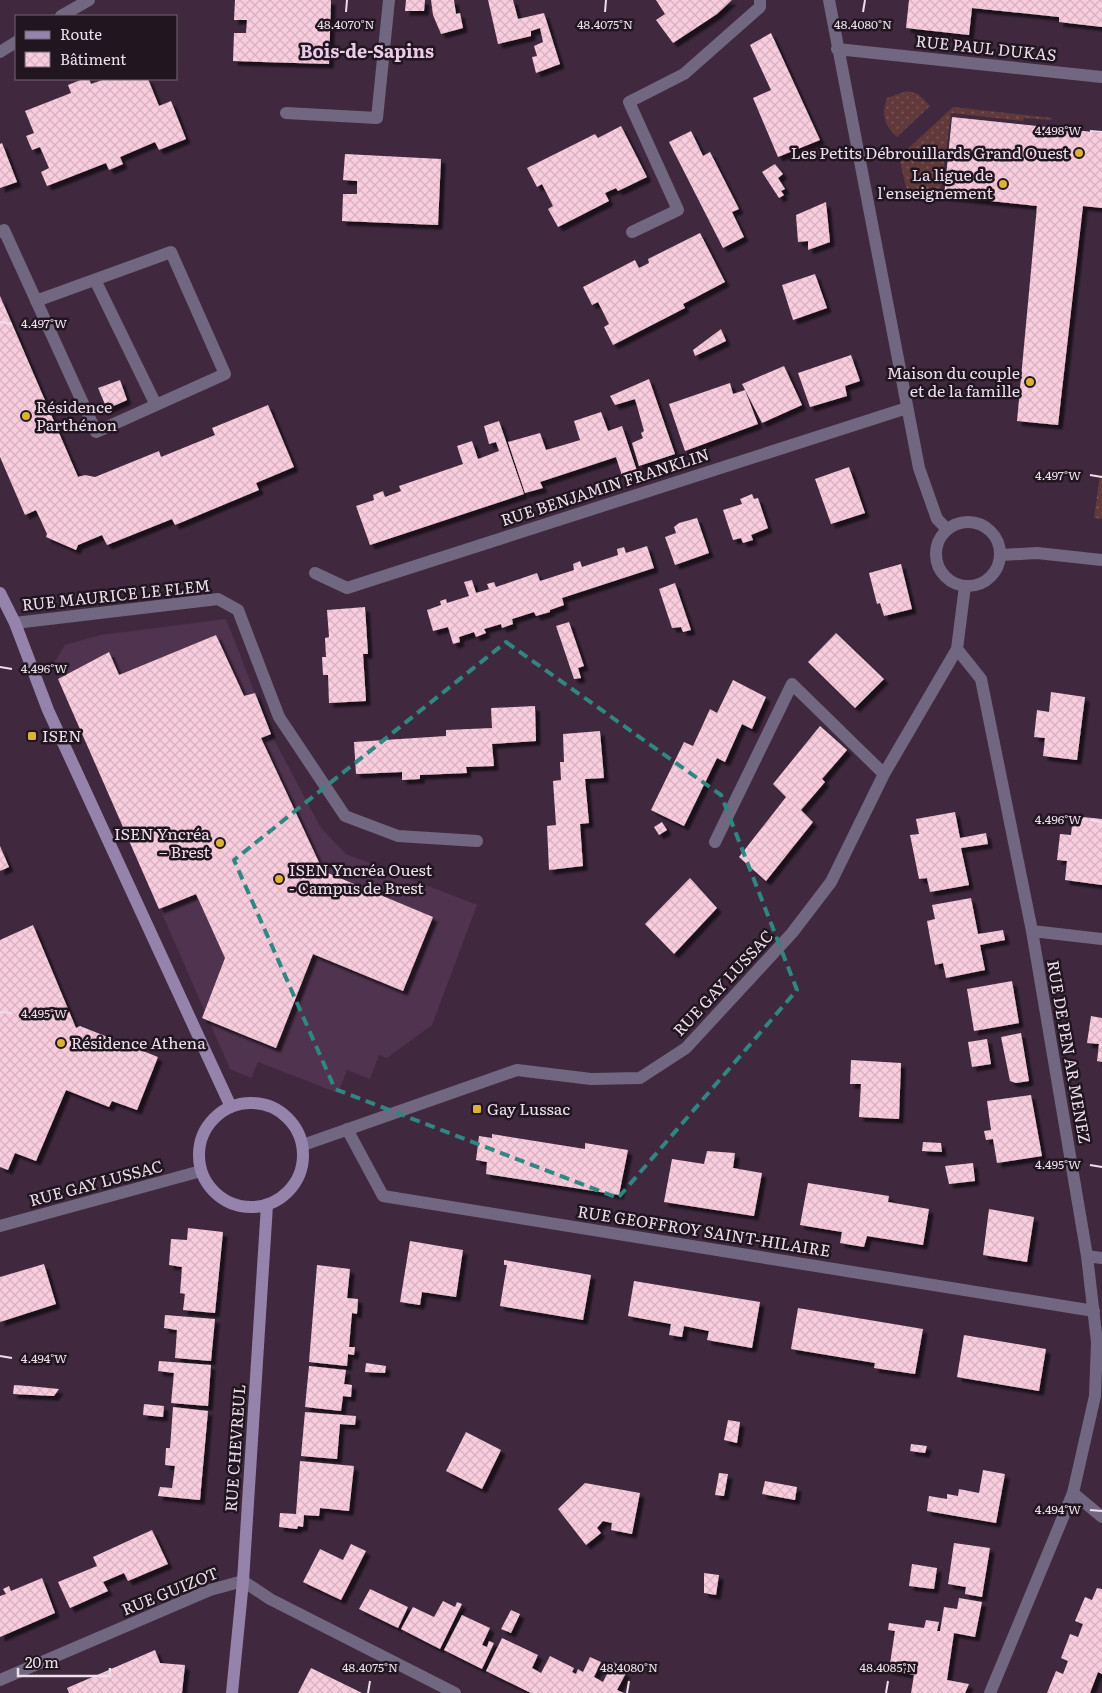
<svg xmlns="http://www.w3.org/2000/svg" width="1102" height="1693" viewBox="0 0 1102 1693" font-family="Literata,serif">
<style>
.built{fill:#50334e}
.grass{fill:url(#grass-dots)}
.building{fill:url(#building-cross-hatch);filter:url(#shadow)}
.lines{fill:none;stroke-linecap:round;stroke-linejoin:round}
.lane{stroke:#726780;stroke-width:12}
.street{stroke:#726780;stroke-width:12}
.secondary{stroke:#9583ac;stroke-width:12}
.marked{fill:none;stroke:#308681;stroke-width:4;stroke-dasharray:10 6;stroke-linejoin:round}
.ticks{fill:none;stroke:#eddeec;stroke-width:2}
.poi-dot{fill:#dbb233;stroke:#211620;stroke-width:2}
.labels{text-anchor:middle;stroke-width:5;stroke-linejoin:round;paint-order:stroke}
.street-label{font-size:16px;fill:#eddeec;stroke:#211620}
.poi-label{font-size:16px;fill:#eddeec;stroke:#211620;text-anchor:start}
.neighbourhood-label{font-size:18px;font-weight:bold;fill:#ebcce8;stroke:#211620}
.ticks-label{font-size:12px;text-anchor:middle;fill:#eddeec;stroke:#211620;stroke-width:5;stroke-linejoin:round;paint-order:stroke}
</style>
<defs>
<pattern id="grass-dots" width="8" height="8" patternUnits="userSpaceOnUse" patternTransform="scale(1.25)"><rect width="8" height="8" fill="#62393b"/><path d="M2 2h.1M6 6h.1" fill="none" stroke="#795558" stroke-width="1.8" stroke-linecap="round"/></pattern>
<pattern id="building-cross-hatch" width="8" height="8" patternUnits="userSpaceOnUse" patternTransform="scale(1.25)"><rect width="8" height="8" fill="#facdde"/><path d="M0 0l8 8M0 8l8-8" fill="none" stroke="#d6b1c0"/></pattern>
<filter id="shadow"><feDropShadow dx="4.5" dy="4.5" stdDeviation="1" flood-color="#0009"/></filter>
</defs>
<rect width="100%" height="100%" fill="#40293f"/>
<!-- built -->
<path class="built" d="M226,619L271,734L321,828L346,854L477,905L432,1025L387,1058L379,1055L370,1079L347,1070L338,1093L258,1062L251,1078L230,1069L53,664L65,645L101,635Z"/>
<!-- grass -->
<path class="grass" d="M907,91L918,94L930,106L897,137C884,125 881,114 887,98Z
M953,107L1052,118L1051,120L1024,118L1023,121L951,113L941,189L909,200L899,157Z
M1100,475H1102V519L1094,518Z"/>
<!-- building -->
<path class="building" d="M235,0H331L329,64L233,61L234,33H246L247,20H234Z
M406,0H425L424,11H405Z
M431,0H454L456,14L460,13L463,28L441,34L433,15Z
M488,0H513L518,19L544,13L560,64L536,73L532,57L537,56L534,46L543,42L540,28L531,31V36L498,44Z
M656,0H732L717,14L673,43L656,20L665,14Z
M909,0H1102V27L1059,22V17L972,8L969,35L906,28Z
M771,33L820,140L778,157L753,98L771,90L750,45Z
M83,79H89L91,84L105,79H148L159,106L171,101L186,139L159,150L155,142L120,157L123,164L109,170L106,163L47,186L41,172L49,168L40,147L32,150L26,136L34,133L25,111L71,93L68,85Z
M952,117L1102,133V208L1083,206L1058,425L1017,421L1037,206L944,196Z
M621,126L647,177L618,191L616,188L605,193L609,201L558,227L548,209L553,206L542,184L537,187L527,168L595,134L598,138Z
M691,131L703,156L710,152L739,209L732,212L744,237L723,248L669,142Z
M2,143L17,182L0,188V144Z
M345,154L441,159L438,225L342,221L343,194H357V181L343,180Z
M775,164L783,174L778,178L785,189L781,191L784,195L779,198L762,172Z
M826,202L830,242L808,250V241L798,242L796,215Z
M700,233L725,282L683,304L685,308L613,345L604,327L609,324L598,302L592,305L583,287L635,260L639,268L649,263L648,259Z
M815,274L827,308L793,320L782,285Z
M0,296L78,477L85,475L95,477L159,451L161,457L215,435L212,428L268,405L294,467L256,483L259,490L175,525L172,519L107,545L102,535L78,545L76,550L46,537L47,534L36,510L25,515L0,457Z
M721,329L726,341L695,356L693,350Z
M851,355L860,381L845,386L847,396L810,407L798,373Z
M784,366L802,405L762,423L742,384Z
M649,379L675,454L639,466L632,443L643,438L641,433L644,431L635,399L615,405L610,396Z
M120,380L127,400L107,409L98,388Z
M730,383L733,394L745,390L758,424L685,451L669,404Z
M601,412L608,431L622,426L638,474L623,479L616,457L540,482L543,488L525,493L508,442L540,433L546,450L567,444L580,440L574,421Z
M499,421L524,494L370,545L356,506L374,500L373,495L383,491L385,497L401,491L399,486L463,464L457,446L472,441L478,459L499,451L496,442L489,444L484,426Z
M849,467L865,513L831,524L815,479Z
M752,494L754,499L758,498L768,528L751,535L753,540L743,543L741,538L733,540L723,510L742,504L740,499Z
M697,518L709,553L675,565L665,537L676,533L674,527L679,523Z
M647,546L654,568L562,598L564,605L550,610V612L536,616L534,612L512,619L513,624L502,628L501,624L484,629L486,633L476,637L474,632L459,637L460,642L453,644L448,627L433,631L427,610L441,605L440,601L446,599L447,603L469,596L464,582L472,580L476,593L489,589L487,584L494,582L496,587L537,573L540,581L574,570L573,564L580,561L582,567L618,555L617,549L624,547L626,553Z
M901,564L912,609L884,616L880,603L877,604L869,573Z
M675,583L691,630L683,632L681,627L672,628L659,589Z
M365,607L368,654H363L366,701L329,703L328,675H323L322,657H326L325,638L329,637L327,610Z
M569,622L584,666L578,668L581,678L574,679L556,626Z
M836,633L884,679L855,708L808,662Z
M216,635L244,696L255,693L271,734L261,738L323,871L433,917L403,991L313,954L276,1048L202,1018L225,958L196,894L159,909L58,679L109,652L119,675Z
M733,680L766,697L752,729L742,724L725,762L717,758L684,826L651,810L684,742L693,746L710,709L717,713Z
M1051,692L1085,697L1077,760L1043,756L1045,738L1034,737L1037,710L1049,712Z
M535,706L536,741L492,744L494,766L466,767L467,773L420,775V779L402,780V772L356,774L354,742L446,736V730L492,728L491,708Z
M820,726L847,750L822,779L825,782L801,810L813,822L766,881L739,857L786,797L773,784Z
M600,731L604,778L585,779L589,823L580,824L583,866L549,870L547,826L556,825L553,781L561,780L560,762H564L563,734Z
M955,812L960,838L986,833L988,844L961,848L969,885L930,892L927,878L919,879L910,835L919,834L916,819Z
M1073,816L1102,819V885L1065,880L1067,861L1057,860L1060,834L1071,835Z
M662,822L667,830L659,835L654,827Z
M0,846L9,867L0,871Z
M690,878L717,908L674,954L645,924Z
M971,898L978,934L1003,930L1005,940L980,945L985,970L946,978L943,963L935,965L927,921L935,919L932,905Z
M33,925L76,1028L80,1026L158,1057L137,1110L112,1101L109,1107L66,1090L36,1161L15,1153L8,1170L0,1167V940Z
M1012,981L1019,1023L974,1031L967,989Z
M1091,1016L1102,1018V1062L1097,1061L1099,1044L1087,1043Z
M1021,1033L1029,1081L1016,1083L1010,1081L1001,1037Z
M987,1039L991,1064L972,1067L968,1042Z
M851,1060L901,1063L899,1119L859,1117L861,1084H850Z
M1031,1095L1042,1156L997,1163L993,1139L986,1140L984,1131L991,1130L987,1101Z
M492,1134L585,1149V1143L628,1150L619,1195L486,1174L487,1162L476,1160L479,1136L492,1138Z
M923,1142L941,1143L942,1152L922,1151Z
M707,1151L735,1153L733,1168L762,1173L754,1216L664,1202L672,1159L704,1164Z
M973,1163L975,1181L949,1184L945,1166Z
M808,1183L889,1196L888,1202L929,1209L923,1245L867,1236L864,1247L840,1243L842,1232L800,1225Z
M989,1209L1034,1217L1027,1262L983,1255Z
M188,1228L223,1232L215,1313L183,1310L185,1294L180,1293L182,1267L169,1265L171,1239L187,1240Z
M410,1241L463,1250L456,1297L422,1292L420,1305L400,1302Z
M504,1260L591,1275L583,1320L500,1306L507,1265H504Z
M44,1264L56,1304L0,1322V1277Z
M317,1265L350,1269L347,1298L358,1299L357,1314L352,1313L349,1347H355L354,1355L348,1354L347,1366L309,1362Z
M634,1281L760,1302L752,1348L707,1340L709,1331L684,1326L682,1337L669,1335L671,1324L628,1316Z
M798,1308L923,1329L915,1374L874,1368L875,1363L791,1349Z
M165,1315L215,1319L211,1361L175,1358L177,1330L164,1328Z
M964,1335L1046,1349L1039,1391L957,1377Z
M159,1361L211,1365L208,1406L171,1403L174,1373L158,1371Z
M366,1363L386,1366L385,1373L365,1372Z
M309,1366L346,1370L344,1384L352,1385L351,1397L343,1396L341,1411L305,1407Z
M14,1385L28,1386L59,1389L54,1396L13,1394Z
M144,1404L164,1406L163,1417L143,1415Z
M173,1407L208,1411L200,1500L158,1496L160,1487L172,1488L175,1466L165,1465L166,1448H170Z
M305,1412L356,1416L355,1425L340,1424L337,1459L301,1456Z
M728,1420L740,1422L737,1443L724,1440Z
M466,1432L501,1450L482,1489L446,1471Z
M911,1444L927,1446L925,1453L910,1451Z
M300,1461L354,1466L349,1511L320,1508L319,1516L304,1515L303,1527L298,1526L297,1529L279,1527L280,1513L296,1514Z
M983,1470L1005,1474L996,1523L927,1511L929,1496L947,1499V1494L958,1496L959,1489L979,1493Z
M719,1473L728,1474L724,1496L715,1495Z
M765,1481L797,1487L795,1500L762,1494Z
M585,1483L640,1493L632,1534L611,1530L612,1523L603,1521L597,1528L601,1533L586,1545L558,1509Z
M152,1530L168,1564L128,1581L124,1573L103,1582L108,1591L70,1608L58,1582L97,1566L93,1557Z
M954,1543L990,1548L982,1597L965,1594L966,1587L948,1584Z
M351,1544L366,1551L341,1600L303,1582L320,1549L343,1560Z
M912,1564L937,1568L934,1589L909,1586Z
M704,1573L719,1575L716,1595L704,1593Z
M42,1578L55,1613L0,1637V1596L6,1594L3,1589L9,1586L11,1591Z
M1097,1588L1102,1589V1674L1098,1672L1090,1693H1047L1056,1671L1063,1674L1068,1661L1061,1658L1070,1634L1078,1637L1083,1624L1075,1621L1085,1597L1092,1600Z
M370,1589L408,1607L398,1628L359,1609Z
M959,1598L982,1602L975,1637L954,1633L947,1680L969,1684L965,1693H911L914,1675L889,1670L895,1631L888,1630L889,1623L924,1628L926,1620L939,1622L937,1631H940L944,1607L957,1609Z
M443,1601L455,1607L457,1602L462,1604L440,1649L401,1629L413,1607L434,1617Z
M511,1610L520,1614L511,1633L501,1629Z
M462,1615L490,1628L482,1645L487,1647L489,1641L494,1643L482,1669L444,1650Z
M502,1638L538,1655L532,1668L541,1673L550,1656L574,1668L572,1672L576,1674L578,1669L583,1672L590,1657L601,1662L594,1677L603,1682L613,1662L618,1665L616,1668L626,1673L617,1690L624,1693H531L486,1671Z
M155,1650L160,1663L185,1665L182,1693H69L67,1688Z
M311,1668L354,1689L362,1693H298Z"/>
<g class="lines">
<!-- lane -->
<path class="lane" d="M0,232L4,230L96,432L225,374L171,252L36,301
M95,280L156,405"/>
<!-- street -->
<path class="street" d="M829,0L919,468L937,519L947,529
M61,16L89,0
M837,49L1102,77
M0,52L16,42
M286,113L377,118L389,0
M632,232L678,210L629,102L684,74L760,7V0
M936 554a32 32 0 1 1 64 0a32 32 0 1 1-64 0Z
M1000,555L1037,553L1102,560
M315,573L347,588L907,408
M15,623L218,599L238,610L279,717L345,816L398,836L477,841
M957,649L981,679L1032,931L1087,1256L1097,1342L1095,1396L1073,1493L990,1693
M715,842L792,684L884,774
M1032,931L1102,939
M347,1129L383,1196L1094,1311
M303,1145L517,1070L591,1079L640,1078L686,1048L792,933L831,882L884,774L957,649L965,586
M0,1226L201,1171
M1087,1256L1102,1258
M1073,1493L1102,1517
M0,1680L210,1590L243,1581L270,1599L455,1693"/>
<!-- secondary -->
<path class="secondary" d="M0,593L15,623L48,710L231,1107
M199 1155a52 52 0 1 1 104 0a52 52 0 1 1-104 0Z
M232,1693L243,1581L267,1205"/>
</g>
<!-- marked area -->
<path class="marked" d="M506,642L721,795L797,990L618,1198L335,1089L234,860Z"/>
<!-- ticks -->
<path class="ticks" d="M346,12L347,0M605,12L606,0M863,12L865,0M1090,131L1102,132M0,322L12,324M1090,475L1102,477M0,667L12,669M1090,820L1102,822M0,1012L12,1013M1090,1165L1102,1167M0,1356L12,1358M1090,1510L1102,1511M368,1693L370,1681M627,1693L629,1681M886,1693L888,1681"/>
<!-- markers -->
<g class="poi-dot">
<circle cx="1079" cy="153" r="5"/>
<circle cx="1003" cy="184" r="5"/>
<circle cx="1030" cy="382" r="5"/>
<circle cx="26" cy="416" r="5"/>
<rect x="27" y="731" width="10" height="10" rx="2.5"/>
<circle cx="220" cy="843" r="5"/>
<circle cx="279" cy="879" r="5"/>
<circle cx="61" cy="1043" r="5"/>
<rect x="472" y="1104" width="10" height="10" rx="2.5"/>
</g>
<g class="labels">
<!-- street labels -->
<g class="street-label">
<text transform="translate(986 48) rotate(6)" y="6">RUE PAUL DUKAS</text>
<text transform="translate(605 487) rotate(-18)" y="6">RUE BENJAMIN FRANKLIN</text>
<text transform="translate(116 595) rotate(-6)" y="6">RUE MAURICE LE FLEM</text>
<text transform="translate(723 983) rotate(-47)" y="6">RUE GAY LUSSAC</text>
<text transform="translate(1069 1052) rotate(80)" y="6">RUE DE PEN AR MENEZ</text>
<text transform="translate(96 1183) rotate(-15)" y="6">RUE GAY LUSSAC</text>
<text transform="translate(704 1231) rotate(9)" y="6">RUE GEOFFROY SAINT-HILAIRE</text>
<text transform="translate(235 1448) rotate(-86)" y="6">RUE CHEVREUL</text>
<text transform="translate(170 1591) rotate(-22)" y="6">RUE GUIZOT</text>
</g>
<!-- poi labels -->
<g class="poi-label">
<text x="1069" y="159" text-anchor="end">Les Petits Débrouillards Grand Ouest</text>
<text x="993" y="181" text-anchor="end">La ligue de<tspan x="993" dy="18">l'enseignement</tspan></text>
<text x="1020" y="379" text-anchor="end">Maison du couple<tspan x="1020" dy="18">et de la famille</tspan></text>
<text x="36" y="413">Résidence<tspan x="36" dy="18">Parthénon</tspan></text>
<text x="42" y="742">ISEN</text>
<text x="210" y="840" text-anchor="end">ISEN Yncréa<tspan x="210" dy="18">– Brest</tspan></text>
<text x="289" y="876">ISEN Yncréa Ouest<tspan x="289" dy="18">- Campus de Brest</tspan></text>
<text x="71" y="1049">Résidence Athena</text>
<text x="487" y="1115">Gay Lussac</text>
</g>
<!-- neighbourhood labels -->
<g class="neighbourhood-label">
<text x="367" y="58">Bois-de-Sapins</text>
</g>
</g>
<g class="ticks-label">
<text x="346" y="29">48.4070°N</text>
<text x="605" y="29">48.4075°N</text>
<text x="863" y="29">48.4080°N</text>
<text x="1058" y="135">4.498°W</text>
<text x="44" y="328">4.497°W</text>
<text x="1058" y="480">4.497°W</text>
<text x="44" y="673">4.496°W</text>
<text x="1058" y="824">4.496°W</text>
<text x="44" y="1018">4.495°W</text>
<text x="1058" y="1169">4.495°W</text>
<text x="44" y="1363">4.494°W</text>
<text x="1058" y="1514">4.494°W</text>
<text x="370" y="1672">48.4075°N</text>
<text x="629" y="1672">48.4080°N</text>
<text x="888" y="1672">48.4085°N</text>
</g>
<!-- legend -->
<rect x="15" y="15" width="162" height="65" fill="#211620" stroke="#736672"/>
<rect x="25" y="31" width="25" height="8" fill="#9583ac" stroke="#736672"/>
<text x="60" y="40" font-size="15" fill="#eddeec">Route</text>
<rect x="25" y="52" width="25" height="15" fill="url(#building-cross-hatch)" stroke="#736672"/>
<text x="60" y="65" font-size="15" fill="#eddeec">Bâtiment</text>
<!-- scale -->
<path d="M18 1668v8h92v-8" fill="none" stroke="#eddeec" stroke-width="2.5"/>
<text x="25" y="1668" font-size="15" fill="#eddeec" stroke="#211620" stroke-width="4" paint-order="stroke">20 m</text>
</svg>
